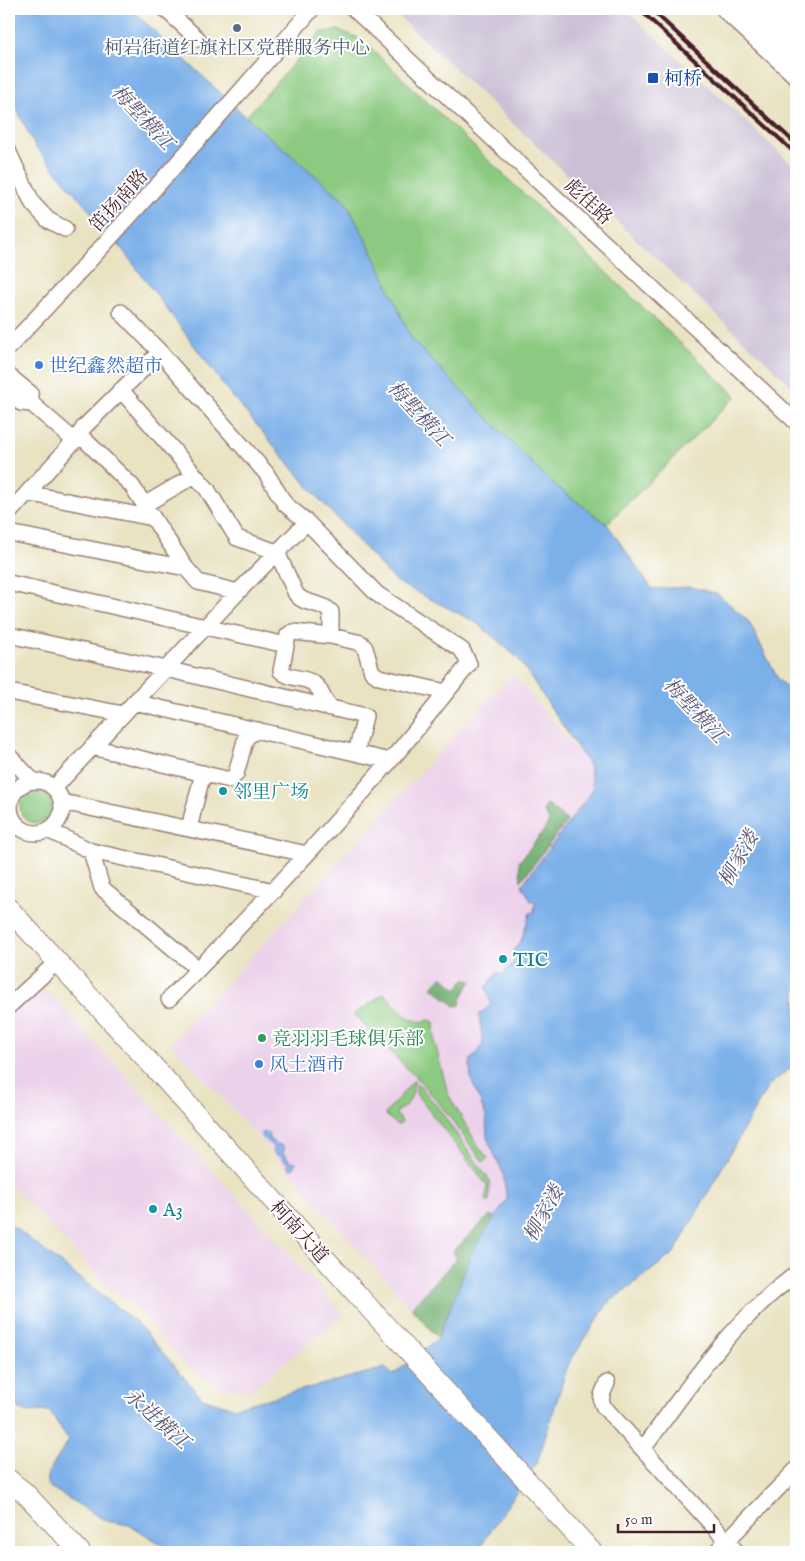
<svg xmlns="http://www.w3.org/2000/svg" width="805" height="1561" viewBox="0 0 805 1561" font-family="'IM FELL English','Noto Serif SC',serif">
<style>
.built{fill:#ecd1ea}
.industrial{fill:#cbbfd5}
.green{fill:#8bca80;stroke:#6a7456}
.forest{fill:#70ae6e;stroke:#5d664c}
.water{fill:#7cb0e9;stroke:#63688a}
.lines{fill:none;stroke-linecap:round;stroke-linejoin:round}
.street-casing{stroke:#9a8176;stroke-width:18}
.secondary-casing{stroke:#9a8176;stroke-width:22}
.primary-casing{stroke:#9a8176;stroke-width:25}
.highway-casing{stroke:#9a8176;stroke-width:29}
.street{stroke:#fff;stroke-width:15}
.secondary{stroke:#fff;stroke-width:20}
.primary{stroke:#fff;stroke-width:22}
.highway{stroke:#fff;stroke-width:26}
.rail{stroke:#4a1f2b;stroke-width:4}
.service-dot{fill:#5c6f8a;stroke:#fff;stroke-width:2}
.transit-dot{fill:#1a4fb4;stroke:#fff;stroke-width:2}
.shop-dot{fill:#3f7fe0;stroke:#fff;stroke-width:2}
.culture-dot{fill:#0f9aa8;stroke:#fff;stroke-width:2}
.leisure-dot{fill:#2e9e5b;stroke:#fff;stroke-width:2}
.labels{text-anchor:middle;stroke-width:4;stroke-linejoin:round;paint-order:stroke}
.service-label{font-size:19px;fill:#4e5e75;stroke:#fff}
.transit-label{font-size:19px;fill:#164399;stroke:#fff;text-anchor:start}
.street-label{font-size:19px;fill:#4a1f2b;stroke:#fff}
.shop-label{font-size:19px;fill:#366cbe;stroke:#fff;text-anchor:start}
.culture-label{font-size:19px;fill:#0d838f;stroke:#fff;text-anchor:start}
.leisure-label{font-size:19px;fill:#27864d;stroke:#fff;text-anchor:start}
.water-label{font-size:20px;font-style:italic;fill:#5e5977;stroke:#fff}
</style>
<rect width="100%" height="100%" fill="#fff"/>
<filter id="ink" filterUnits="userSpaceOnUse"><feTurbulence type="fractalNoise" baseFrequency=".02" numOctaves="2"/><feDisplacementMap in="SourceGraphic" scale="10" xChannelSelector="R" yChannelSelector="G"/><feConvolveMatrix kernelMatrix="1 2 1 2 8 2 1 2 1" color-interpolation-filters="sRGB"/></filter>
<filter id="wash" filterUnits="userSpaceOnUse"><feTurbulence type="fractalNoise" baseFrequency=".0096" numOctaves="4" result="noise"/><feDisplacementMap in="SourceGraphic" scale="20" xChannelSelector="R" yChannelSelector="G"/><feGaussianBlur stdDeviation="1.12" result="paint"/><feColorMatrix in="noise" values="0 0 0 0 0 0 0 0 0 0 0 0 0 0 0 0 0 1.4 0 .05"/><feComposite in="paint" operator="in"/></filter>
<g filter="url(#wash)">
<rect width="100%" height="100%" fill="#e9e3c2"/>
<!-- built -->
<path class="built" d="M512,674L589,765L593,790L522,885L531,901H535L534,913H530L521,941L513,951L518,957L502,975L498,972L491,1004L479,1015L483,1043L476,1055L471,1079L486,1116L503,1173L507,1200L474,1248L438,1338L242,1119L171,1044Z
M40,991L51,995L343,1314L252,1390L219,1388L184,1363L135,1305L110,1288L9,1183V1013L27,995Z
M537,1545L558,1552H513L516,1550Z"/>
<!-- industrial -->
<path class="industrial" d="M391,9H625L796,168V390Z"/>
<!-- green -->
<path class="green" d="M338,30L361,39L736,396L607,524L548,480L412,340L374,255L345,201L246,117L320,33Z
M20 807a16 16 0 1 1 32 0a16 16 0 1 1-32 0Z
M384,994C399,1006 407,1027 430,1020L434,1022L435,1043L448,1094L478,1146L488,1158L483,1162L439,1103L416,1077L417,1076L413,1073L412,1074L354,1014Z
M414,1080C415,1091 409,1108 398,1110L396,1114L402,1121L398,1126L385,1114Z
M417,1083L436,1105L490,1181L489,1202L486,1200L487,1185L416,1094Z"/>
<!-- forest -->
<path class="forest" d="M547,804L567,821L521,881L519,862L547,826L549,820L543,811Z
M442,976L457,989L466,978L472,982C466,988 461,997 460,1005L455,1006L432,987Z
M490,1215L495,1218L474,1248L438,1338L411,1308L457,1258L452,1252Z"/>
<!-- water -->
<path class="water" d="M9,9H131L246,117L345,201L374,255L412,340L548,480L607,524L652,589L691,587L718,594L749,622L778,679L796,698V1064L768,1086L674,1253L608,1303L568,1365L537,1463L503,1512L477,1552H175L129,1525L106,1521L48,1486V1473L69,1440L49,1411L25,1412L9,1401V1223L137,1323L202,1398L233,1408L385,1368L393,1375L438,1338L474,1248L507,1200L503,1173L487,1138L486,1116L471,1079L470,1067L471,1059L476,1055L483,1043L479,1015L491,1004L486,987L498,972L502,975L518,957L513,951L521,941L530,913L534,912L535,901H531L522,885L593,790L589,765L518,658L477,623L395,581L312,491L228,391L123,250L35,146L9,94Z
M267,1132L269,1134L268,1136L276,1145L278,1144L283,1146L284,1151L283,1153L291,1162L294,1161L296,1163L294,1168L290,1169L287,1166L289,1165L280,1155L279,1156L274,1153L273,1147L265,1138L263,1139L261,1137L262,1133Z"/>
</g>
<g filter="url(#ink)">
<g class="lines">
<!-- street casing -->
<g class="street-casing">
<path id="street" d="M165,9L198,39
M354,9L796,422
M9,153L33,204L48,220L65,229
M121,312L160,352L266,473L285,504L307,522L377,594L462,650L469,664C443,696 417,730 390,761C319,843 245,922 169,999
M9,347C113,237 213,124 312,9
M9,376L30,393L32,404L21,403L9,392
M121,390L207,489L237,538L277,552L296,594C305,606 321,601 331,612V636L361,643L365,648L372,672L379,677L446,692
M32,404L69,436L85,440L132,486L186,568L198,582L238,592
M27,493L153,518
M144,505L195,475
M9,513L77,438L84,427L160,352
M9,533L186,568
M9,583L286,645
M9,635L166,669L365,716L356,753
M9,692L123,714
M134,702L390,761
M331,708C322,701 322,687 311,682C301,677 289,679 281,671L288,635L293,632L331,636
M92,747L230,780L236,774L246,737L258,730
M9,756L33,781
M10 807a26 26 0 1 1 52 0a26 26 0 1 1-52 0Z
M54,788L238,592L307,522
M62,802L307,854
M189,828L203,773
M48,830L91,851L274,891
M91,851L102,888L198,969
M9,1006L57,962
M607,1383C604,1391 598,1399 604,1407L737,1552
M643,1449C689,1386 732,1321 796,1274
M716,1552L796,1470"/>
</g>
<!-- secondary casing -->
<g class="secondary-casing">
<path id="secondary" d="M9,909L162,1076L363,1301L592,1552
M9,1480L25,1493L80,1552"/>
</g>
<!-- primary casing -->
<g class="primary-casing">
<path id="primary" d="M728,9L796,72"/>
</g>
<!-- highway casing -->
<g class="highway-casing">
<path id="highway" d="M752,9L796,50
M779,9L796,25"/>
</g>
<!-- street -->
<use href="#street" class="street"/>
<!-- secondary -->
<use href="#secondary" class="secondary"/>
<!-- primary -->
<use href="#primary" class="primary"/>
<!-- highway -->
<use href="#highway" class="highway"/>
<!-- rail -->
<path class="rail" d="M639,9L796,154
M651,9L796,144"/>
</g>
</g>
<!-- markers -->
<circle class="service-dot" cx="237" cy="28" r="5"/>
<rect class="transit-dot" x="647" y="72" width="12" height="12" rx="2.5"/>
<g class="shop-dot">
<circle cx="39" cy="365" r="5"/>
<circle cx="259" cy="1064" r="5"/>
</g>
<g class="culture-dot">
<circle cx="223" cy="791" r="5"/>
<circle cx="503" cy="959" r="5"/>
<circle cx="153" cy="1209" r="5"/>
</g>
<circle class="leisure-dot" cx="262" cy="1038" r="5"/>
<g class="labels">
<!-- service labels -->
<g class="service-label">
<text x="237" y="54">柯岩街道红旗社区党群服务中心</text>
</g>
<!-- transit labels -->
<g class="transit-label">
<text x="664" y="85">柯桥</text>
</g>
<!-- street labels -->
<g class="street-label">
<text transform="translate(118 200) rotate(-48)" y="7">笛扬南路</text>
<text transform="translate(589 201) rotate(43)" y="7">彪佳路</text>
<text transform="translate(300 1231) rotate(48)" y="7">柯南大道</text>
</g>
<!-- shop labels -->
<g class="shop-label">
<text x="49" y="372">世纪鑫然超市</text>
<text x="269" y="1071">风土酒市</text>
</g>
<!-- culture labels -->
<g class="culture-label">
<text x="233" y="798">邻里广场</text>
<text x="513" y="966">TIC</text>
<text x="163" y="1216">A3</text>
</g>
<!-- leisure labels -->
<g class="leisure-label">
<text x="272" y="1045">竞羽羽毛球俱乐部</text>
</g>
<!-- water labels -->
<g class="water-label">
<text transform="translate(143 117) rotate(47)" y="7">梅墅横江</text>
<text transform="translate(419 413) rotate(47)" y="7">梅墅横江</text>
<text transform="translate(695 710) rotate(47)" y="7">梅墅横江</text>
<text transform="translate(738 858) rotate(-61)" y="7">柳家溇</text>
<text transform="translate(543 1213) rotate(-61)" y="7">柳家溇</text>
<text transform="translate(157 1418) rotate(42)" y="7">永进横江</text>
</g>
</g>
<!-- margin -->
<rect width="805" height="1561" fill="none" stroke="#fff" stroke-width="30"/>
<!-- scale -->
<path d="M618 1524v8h96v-8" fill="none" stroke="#4a1f2b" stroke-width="2.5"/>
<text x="625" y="1524" font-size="15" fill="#4a1f2b" stroke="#ffffff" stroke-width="4" paint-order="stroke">50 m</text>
</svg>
